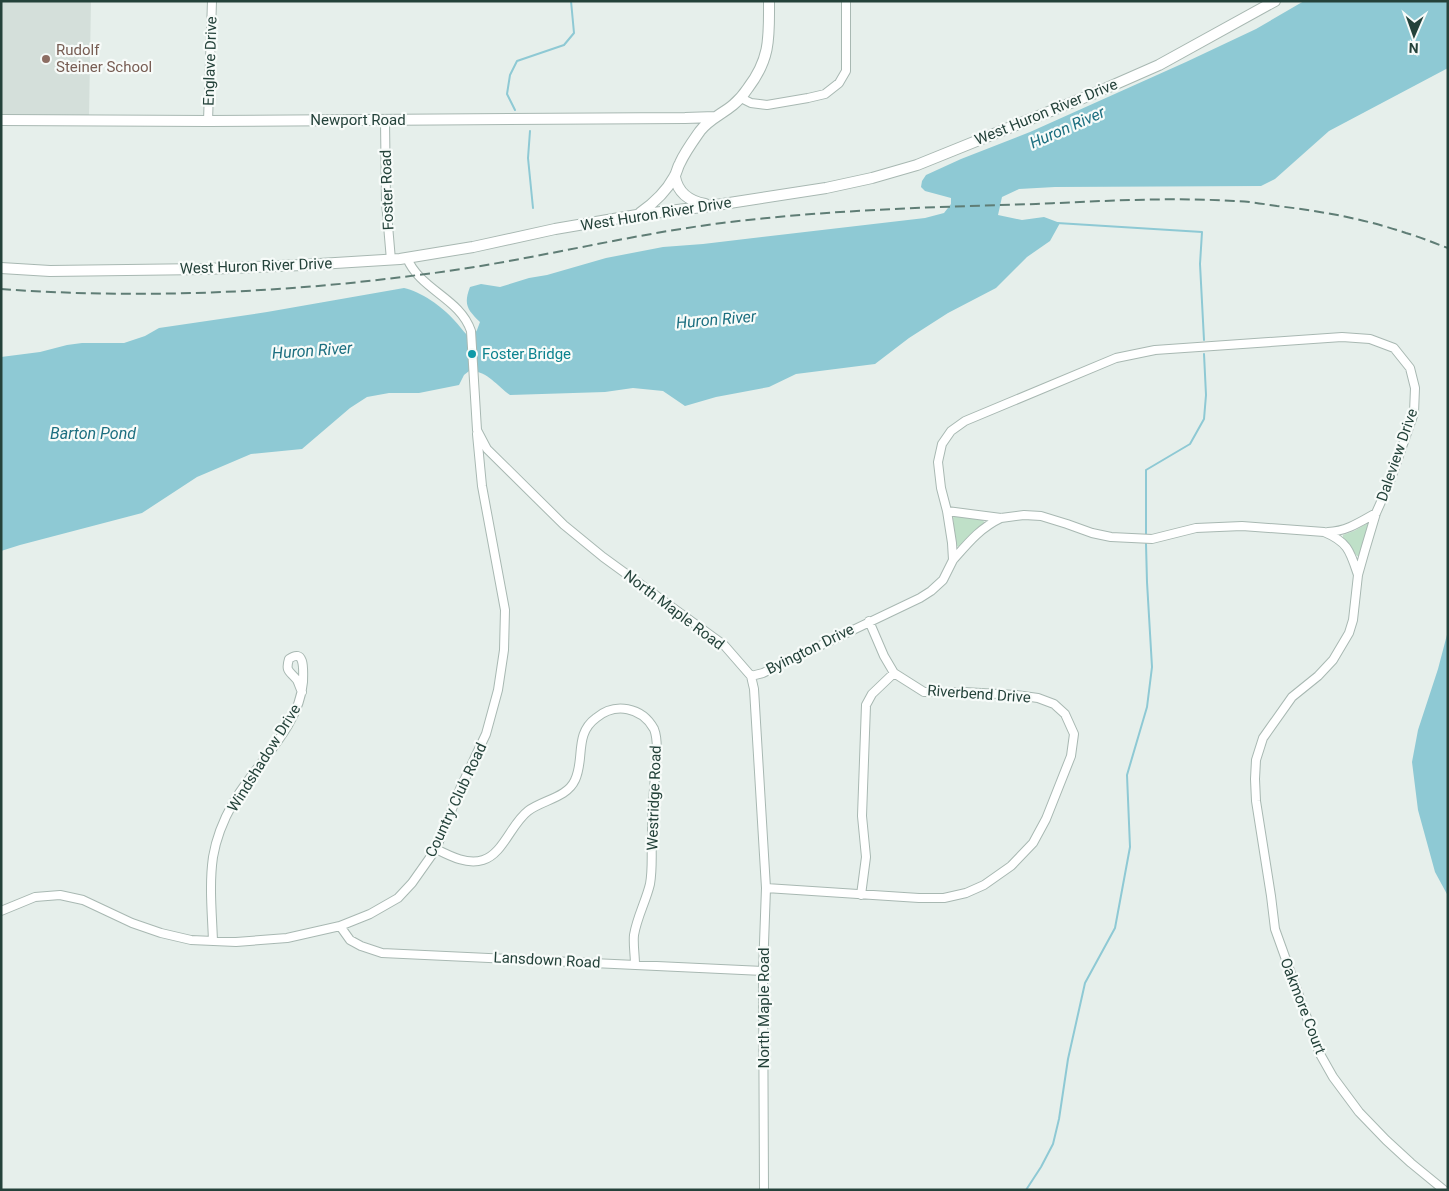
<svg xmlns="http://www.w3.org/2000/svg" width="1449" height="1191" viewBox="0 0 1449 1191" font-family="Roboto,sans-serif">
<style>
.built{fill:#d4dfda}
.green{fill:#bfe0c8}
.water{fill:#8ec9d4}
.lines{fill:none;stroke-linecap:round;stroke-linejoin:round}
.stream{stroke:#8ec9d4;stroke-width:2}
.minor-casing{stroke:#a8b8b2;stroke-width:10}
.tertiary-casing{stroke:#a8b8b2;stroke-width:12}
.minor{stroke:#fff;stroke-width:8}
.tertiary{stroke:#fff;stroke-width:10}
.rail{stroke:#5f7d75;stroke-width:2;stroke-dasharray:10 5;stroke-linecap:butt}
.education-dot{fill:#8d6e63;stroke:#f7fbf9;stroke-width:2}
.culture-dot{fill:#0f9aa8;stroke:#f7fbf9;stroke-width:2}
.labels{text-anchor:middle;stroke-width:4.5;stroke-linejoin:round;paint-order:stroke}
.education-label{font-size:15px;fill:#785e54;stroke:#f7fbf9;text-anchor:start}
.street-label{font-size:15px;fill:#24423a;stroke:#f7fbf9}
.culture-label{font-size:15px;fill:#0d838f;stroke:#f7fbf9;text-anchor:start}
.water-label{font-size:16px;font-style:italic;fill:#1c6f80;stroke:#f7fbf9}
</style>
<rect width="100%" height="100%" fill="#e6efeb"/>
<!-- built -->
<path class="built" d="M1,1H91L89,117L1,116Z"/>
<!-- green -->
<path class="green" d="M954,516L983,520L984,522V524L971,535L960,547L956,546L953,518Z
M1368,523H1370L1360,556H1357L1343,538V535L1354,531Z"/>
<!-- water -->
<path class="water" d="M1304,1H1448V68L1329,131L1275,179L1261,186L1055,187L1019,189L1002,197L998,215L1022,220L1044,217L1060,223L1050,241L1027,257L996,288L948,313L909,338L875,364L796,374L769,387L716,397L685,406L663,391L633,388L605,392L510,395C497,386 487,370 469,371L464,375L459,385L419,393H389L367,397L350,408L302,449L251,454L197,477L142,513L20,545L1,551V357L40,352L67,345L82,343H124L145,336L159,328L267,312L404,288C420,291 443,307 454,320C459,325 462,330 467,335H474L477,330L480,322C468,310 463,305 470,287L481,284L500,287L529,278L547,275L606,258L663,247L703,244L925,218L944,213L951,204V198L925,191L921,187L922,181L926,175L961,159L1030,132L1186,62L1256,29Z
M1448,631V896L1435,872L1418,810L1412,762L1418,730L1438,669Z"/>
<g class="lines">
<!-- stream -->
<path class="stream" d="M515,110L507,94L510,75L517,61L564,45L574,33L571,1
M530,131L528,158L533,208
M1057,223L1202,232L1200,264L1204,340
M1146,534V470L1190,444L1204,419L1206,395L1204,354
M1026,1190L1041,1167L1053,1144L1059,1119L1068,1059L1085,983L1115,928L1130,847L1127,775L1147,707L1152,667L1147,582L1146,544"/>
<!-- minor casing -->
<g class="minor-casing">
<path id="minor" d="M741,98L751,103L767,105L808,98L825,94L839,83L846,71V1
M385,120L386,202L391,260
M208,121L212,1
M407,258C420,290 460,298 471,331L477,430L487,449L564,525L603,557L724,645L751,676L754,689L766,888L763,971L764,1190
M947,511L1001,518L1024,515L1041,516L1067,524L1092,533L1111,537L1152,539L1196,528L1242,526L1324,532C1348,542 1350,551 1358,575
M1328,532C1347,531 1360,522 1376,513
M953,560C968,543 980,528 1001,518
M751,676L763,673L920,598L931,591L943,580L953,560L952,543L947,511L941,488L938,462L942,444L951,431L965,421L1116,358L1155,350L1342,337L1370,339L1394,348L1410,368L1415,388L1414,413L1389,484L1376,513L1365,550L1358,575L1353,620L1349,633L1333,660L1318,676L1292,697L1263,738L1256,760L1255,779L1256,801L1271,896L1275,929L1320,1054L1333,1077L1359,1112L1386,1140L1411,1163L1444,1190
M436,849C450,856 467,865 483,860C503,854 511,824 528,811C542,800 567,798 575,780C585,759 574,734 596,718C615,702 642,707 654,729C658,739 657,753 656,763C654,787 652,811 652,835C651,851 653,867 650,884C646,901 637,917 634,935C633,944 635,955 635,965
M766,888L919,898H944L966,893L984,885L1011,866L1033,843L1046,819L1071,756L1074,734L1065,714L1054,704L1038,698L1016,695L964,692H924L894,673L884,656L869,621
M861,895L866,857L862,816L866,705L872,694L894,673
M1,911L35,897L60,895L83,900L132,923L161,933L191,940L236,942L287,938L340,926L370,914L398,898L412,883L436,849L460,789L486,734L498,690L504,650L505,610L482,486L477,434
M340,926L350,940L361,946L382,953L763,971
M213,941C212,913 209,885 213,857C216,839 224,819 233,803C255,764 299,729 303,682C303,673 306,647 289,659C285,672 290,671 297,680C299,684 300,688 302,692"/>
</g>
<!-- tertiary casing -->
<g class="tertiary-casing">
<path id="tertiary" d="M1,120L208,121L685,118L715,117
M675,177C678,193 689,201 705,204
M640,213C654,203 666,192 674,177C677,173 677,168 680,163C685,152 693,141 700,131C708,120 722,114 733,105C739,100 744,94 748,88C771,58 769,36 769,1
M1,268L50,271L204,269L303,265L400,259L473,247L555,229L637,215L710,206L826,188L872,178L917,165L1093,94L1159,65L1275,1"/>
</g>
<!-- minor -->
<use href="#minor" class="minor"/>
<!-- tertiary -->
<use href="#tertiary" class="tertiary"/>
<!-- rail -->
<path class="rail" d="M1,289C137,299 283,293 418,275C520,263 620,236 722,223C826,210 931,207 1036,204C1102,201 1168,197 1234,201C1248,201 1263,204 1277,206C1321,211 1365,219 1406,233C1420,237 1434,243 1448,248"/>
</g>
<!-- markers -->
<circle class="education-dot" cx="46" cy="59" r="5"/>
<circle class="culture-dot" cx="472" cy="354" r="5"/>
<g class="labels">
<!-- education labels -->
<g class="education-label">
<text x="56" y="55">Rudolf<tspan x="56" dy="17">Steiner School</tspan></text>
</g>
<!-- street labels -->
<g class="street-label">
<text transform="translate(210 61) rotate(-88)" y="5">Englave Drive</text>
<text transform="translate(1046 112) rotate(-22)" y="5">West Huron River Drive</text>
<text x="358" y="125">Newport Road</text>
<text transform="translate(387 190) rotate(-92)" y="5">Foster Road</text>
<text transform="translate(656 214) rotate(-9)" y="5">West Huron River Drive</text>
<text transform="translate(256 266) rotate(-2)" y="5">West Huron River Drive</text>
<text transform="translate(1397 455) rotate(-71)" y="5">Daleview Drive</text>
<text transform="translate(674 610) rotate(37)" y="5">North Maple Road</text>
<text transform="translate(810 649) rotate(-26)" y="5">Byington Drive</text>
<text transform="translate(979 694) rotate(4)" y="5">Riverbend Drive</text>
<text transform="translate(264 758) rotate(-58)" y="5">Windshadow Drive</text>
<text transform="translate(654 798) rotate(-88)" y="5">Westridge Road</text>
<text transform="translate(456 800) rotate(-65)" y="5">Country Club Road</text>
<text transform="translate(547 960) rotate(3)" y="5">Lansdown Road</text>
<text transform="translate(1303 1006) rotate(69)" y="5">Oakmore Court</text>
<text transform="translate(764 1008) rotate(-90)" y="5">North Maple Road</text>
</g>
<!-- culture labels -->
<g class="culture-label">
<text x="482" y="359">Foster Bridge</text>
</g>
<!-- water labels -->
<g class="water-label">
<text transform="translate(1067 127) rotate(-24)" y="6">Huron River</text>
<text transform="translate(716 319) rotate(-5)" y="6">Huron River</text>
<text transform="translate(312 350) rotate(-4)" y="6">Huron River</text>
<text x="93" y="439">Barton Pond</text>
</g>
</g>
<!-- border -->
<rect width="1449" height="1191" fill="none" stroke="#24423a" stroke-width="5"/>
<!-- north arrow -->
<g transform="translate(1414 35) rotate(182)" stroke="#f7fbf9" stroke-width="4" paint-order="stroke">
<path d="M0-4L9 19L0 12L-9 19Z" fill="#24423a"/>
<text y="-8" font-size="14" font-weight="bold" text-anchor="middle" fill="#24423a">N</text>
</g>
</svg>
